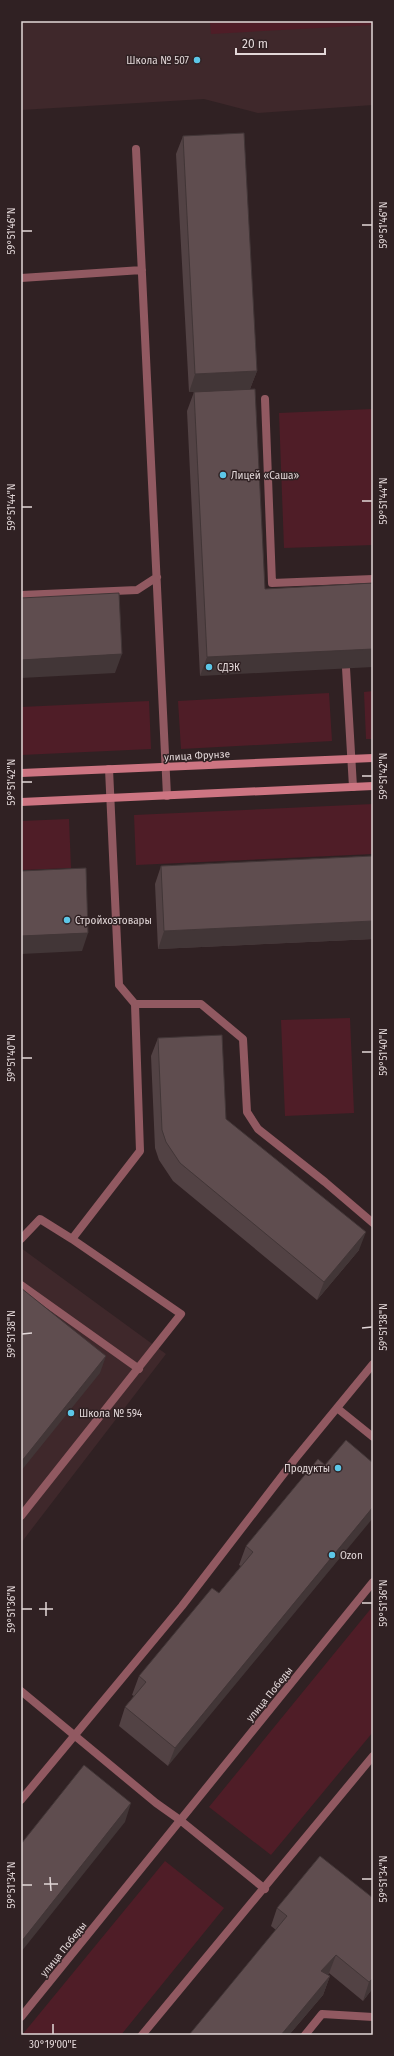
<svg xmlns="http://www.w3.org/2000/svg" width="394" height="2056" viewBox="0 0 394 2056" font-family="'Fira Sans',sans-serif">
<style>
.built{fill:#3f282b}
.green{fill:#4f1d27}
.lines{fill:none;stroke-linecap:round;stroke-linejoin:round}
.lane{stroke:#915961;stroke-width:8}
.street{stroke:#915961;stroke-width:8}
.secondary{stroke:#cd7582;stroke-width:8}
.wall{fill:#524244}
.shaded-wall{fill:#423637}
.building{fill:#5f4d4f;stroke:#423637}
.ticks{fill:none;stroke:#e2d7d8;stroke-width:1.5}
.poi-dot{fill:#5cc7e8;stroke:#302123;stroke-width:1.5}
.labels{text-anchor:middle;stroke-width:3;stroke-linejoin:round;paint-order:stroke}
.poi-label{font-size:10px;fill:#e2d7d8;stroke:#302123;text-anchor:start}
.street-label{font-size:10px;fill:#e2d7d8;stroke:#302123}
.neatline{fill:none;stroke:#e2d7d8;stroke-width:1.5}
.ticks-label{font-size:10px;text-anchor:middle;fill:#e2d7d8}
</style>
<rect width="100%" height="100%" fill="#302123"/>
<!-- built -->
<path class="built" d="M21,21H373V105L258,113L204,99L21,110Z
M21,1248L166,1354L21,1543Z"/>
<!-- green -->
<path class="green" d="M210,21H373V25L211,34Z
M373,409V545L284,548L279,413Z
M373,691V739H366L364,692Z
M329,693L332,741L181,749L178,701Z
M149,701L151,749L21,755V707Z
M373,804V854L136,865L134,815Z
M69,819L71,868L21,870V821Z
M350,1018L354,1113L285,1116L281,1020Z
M373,1606V1732L271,1855L209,1807Z
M165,1861L224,1908L121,2035H22Z"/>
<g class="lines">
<!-- lane -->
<path class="lane" d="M136,149L167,796
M21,278L142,270
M265,399L272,583L373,579
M21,595L137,590L157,577
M346,668L353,787
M135,1004H201L243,1039L247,1112L258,1129L325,1182L373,1223
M21,1239L40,1219L72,1239L140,1151L135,1004L119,985L109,769
M21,1285L139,1369
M337,1408L373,1437
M21,1516L181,1314L72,1239
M21,1691L156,1803L180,1820
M21,1800L182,1606L295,1459L373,1364
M305,2035L322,2014L373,2017"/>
<!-- street -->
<path class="street" d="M180,1820L265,1889
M21,2017L373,1582
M142,2035L373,1756"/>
<!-- secondary -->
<path class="secondary" d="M21,773L373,758
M21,802L373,786"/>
</g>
<!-- wall -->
<path class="wall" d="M183,136L257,371L250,389L189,392L176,154Z
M194,392L265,589L200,676L187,411Z
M373,856V939L158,949L155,884L161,866Z
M158,1038L226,1119L359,1250L317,1300L173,1181L159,1160L155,1148L151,1056Z
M318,1459L168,1766L119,1726L125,1707L134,1696L132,1695L139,1676L219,1593L241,1566L239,1565L246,1546Z
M320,1856L373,1988L363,2001L329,1973L328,1975L330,1976L323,1995L289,2035H189L276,1930L271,1926L277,1908Z"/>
<!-- shaded-wall -->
<path class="shaded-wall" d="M257,371L250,389L189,392L195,374Z
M373,649V667L200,676L207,657Z
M122,654L115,673L21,678V660Z
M373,921V939L158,949L164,931Z
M88,933L82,951L21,954V936Z
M366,1232L359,1250L317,1300L324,1282Z
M106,1356L100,1373L21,1471V1462Z
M373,1507V1518L168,1766L175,1748Z
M131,1803L125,1822L21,1952V1942Z
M336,1955L329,1973L314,1989L321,1971Z
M330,1976L323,1995L289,2035H281Z
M373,1978V1988L363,2001L369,1982Z"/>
<!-- building -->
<path class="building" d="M244,133L257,371L195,374L183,136Z
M255,389L265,589L373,583V649L207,657L194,392Z
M119,593L122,654L21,660V598Z
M373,856V921L164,931L161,866Z
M86,868L88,933L21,936V871Z
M222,1035L226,1119L366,1232L324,1282L180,1163L166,1142L162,1130L158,1038Z
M21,1288L106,1356L21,1462Z
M346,1440L373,1463V1507L175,1748L125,1707L146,1682L139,1676L212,1588L219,1593L253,1552L246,1546L318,1459L325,1465Z
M84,1765L131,1803L21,1942V1844Z
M320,1856L373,1898V1978L369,1982L336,1955L321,1971L330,1976L281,2035H189L287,1916L277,1908Z"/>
<!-- ticks -->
<path class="ticks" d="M362,225H372M22,231H32M362,501H372M22,507H32M362,776H372M22,782H32M362,1052H372M22,1058H32M362,1328L372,1327M22,1334L32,1333M46,1602V1616M362,1603H372M22,1609H32M39,1609H53M50,1877L51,1891M362,1879H372M44,1884H58M22,1885H32M53,2024V2034"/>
<!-- markers -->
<g class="poi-dot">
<circle cx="197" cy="60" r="4"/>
<circle cx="223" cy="475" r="4"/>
<circle cx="209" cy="667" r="4"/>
<circle cx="67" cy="920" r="4"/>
<circle cx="71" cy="1413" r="4"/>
<circle cx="338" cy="1468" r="4"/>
<circle cx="332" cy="1555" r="4"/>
</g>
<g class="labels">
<!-- poi labels -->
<g class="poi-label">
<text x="189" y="64" text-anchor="end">Школа № 507</text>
<text x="231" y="479">Лицей «Саша»</text>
<text x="217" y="671">СДЭК</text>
<text x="75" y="924">Стройхозтовары</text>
<text x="79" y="1417">Школа № 594</text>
<text x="330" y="1472" text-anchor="end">Продукты</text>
<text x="340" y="1559">Ozon</text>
</g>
<!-- street labels -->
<g class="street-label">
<text transform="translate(197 755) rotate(-3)" y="4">улица Фрунзе</text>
<text transform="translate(269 1694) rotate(-51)" y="4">улица Победы</text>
<text transform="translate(63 1949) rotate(-51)" y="4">улица Победы</text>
</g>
</g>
<!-- border -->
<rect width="394" height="2056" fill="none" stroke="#302123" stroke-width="44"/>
<!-- scale -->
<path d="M236 48v6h89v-6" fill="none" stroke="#e2d7d8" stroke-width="2"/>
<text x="242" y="48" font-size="12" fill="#e2d7d8" stroke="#302123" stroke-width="3" paint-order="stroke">20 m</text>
<rect x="22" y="22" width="350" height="2012" class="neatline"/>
<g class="ticks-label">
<text transform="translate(383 225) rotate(-90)" y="4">59°51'46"N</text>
<text transform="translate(11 231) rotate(-90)" y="4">59°51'46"N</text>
<text transform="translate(383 501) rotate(-90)" y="4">59°51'44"N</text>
<text transform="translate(11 507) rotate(-90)" y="4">59°51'44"N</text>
<text transform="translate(383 776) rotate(-90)" y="4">59°51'42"N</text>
<text transform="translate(11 782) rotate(-90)" y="4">59°51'42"N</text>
<text transform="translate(383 1052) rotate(-90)" y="4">59°51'40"N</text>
<text transform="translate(11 1058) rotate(-90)" y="4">59°51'40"N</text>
<text transform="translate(383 1327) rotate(-90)" y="4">59°51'38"N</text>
<text transform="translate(11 1334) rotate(-90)" y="4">59°51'38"N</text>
<text transform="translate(383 1603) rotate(-90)" y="4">59°51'36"N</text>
<text transform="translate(11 1609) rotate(-90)" y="4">59°51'36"N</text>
<text transform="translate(383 1879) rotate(-90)" y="4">59°51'34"N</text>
<text transform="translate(11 1885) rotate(-90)" y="4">59°51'34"N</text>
<text x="53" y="2048">30°19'00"E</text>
</g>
</svg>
